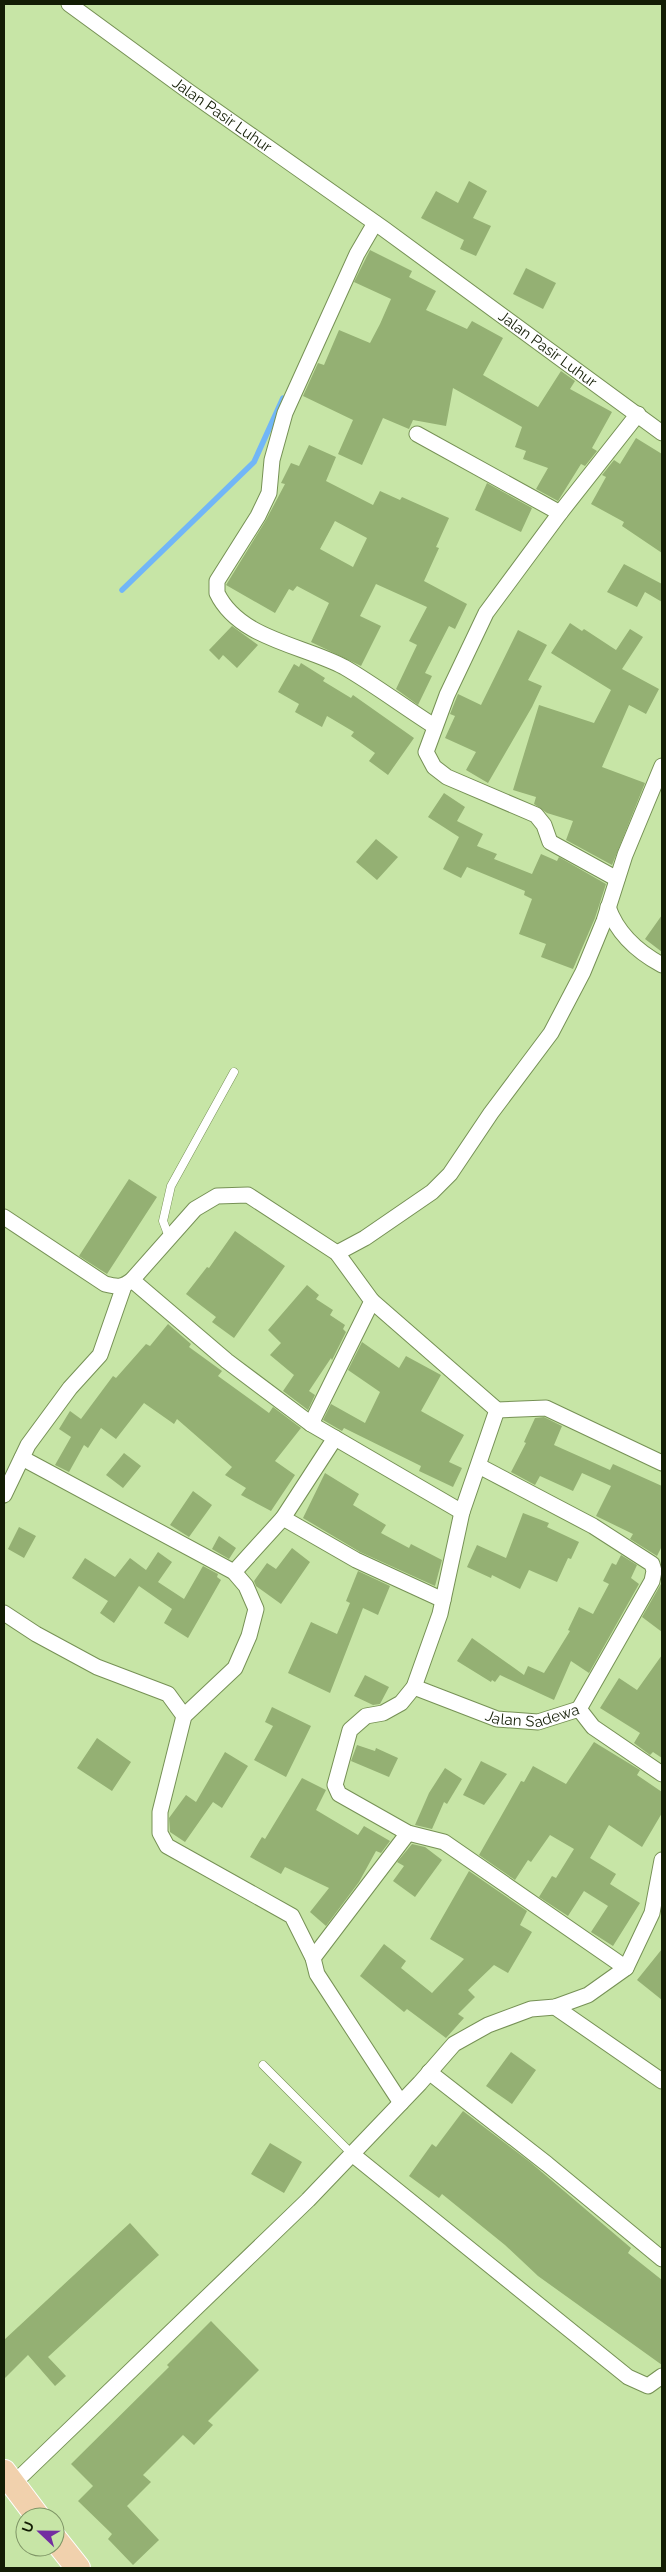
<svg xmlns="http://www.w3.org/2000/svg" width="666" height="2572" viewBox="0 0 666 2572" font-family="Raleway,sans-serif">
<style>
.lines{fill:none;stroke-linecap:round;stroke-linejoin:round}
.stream{stroke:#71b6f7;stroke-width:5.5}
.building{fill:#94b073;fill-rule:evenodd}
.service-casing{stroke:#769155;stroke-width:9}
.minor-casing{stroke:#769155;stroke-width:17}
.primary-casing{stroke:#fff;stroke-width:26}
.service{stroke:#fff;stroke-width:8}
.minor{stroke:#fff;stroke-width:15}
.primary{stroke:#f1d1ad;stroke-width:24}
.labels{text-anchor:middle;stroke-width:4;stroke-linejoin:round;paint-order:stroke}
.street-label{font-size:15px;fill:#131d05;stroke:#c7e5a6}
</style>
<rect width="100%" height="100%" fill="#c7e5a6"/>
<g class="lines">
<!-- stream -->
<path class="stream" d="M122,590L254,462L283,398"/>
</g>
<!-- building -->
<path class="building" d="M469,181L487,191L473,218L491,226L476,256L460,249L464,240L421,218L436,191L458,203Z
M370,250L412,271L409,277L436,291L426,310L467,329L472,321L503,338L483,375L538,407L561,371L575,381L570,389L612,412L592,448L597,451L585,466L581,464L558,501L536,489L548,468L523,459L526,451L515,447L522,427L453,388L446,426L413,420L409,429L383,418L362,465L338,454L353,420L303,396L318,363L324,365L339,330L370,343L380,324L391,299L354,282Z
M526,268L556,283L543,309L513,294Z
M636,438L662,454V553L622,526L624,522L591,504L606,477L602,475L614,460L620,464Z
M309,445L336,457L326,481L373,505L380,491L400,500L402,497L449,518L436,547L439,548L424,581L467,604L455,629L449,626L425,673L432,676L418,705L396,689L417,645L409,641L427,607L376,584L360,616L381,626L361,666L311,642L329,603L297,586L293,591L289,589L275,613L226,585L266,520L285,484L281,483L291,463L299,466ZM335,521L367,538L353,567L320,549Z
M487,483L532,508L521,532L475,510Z
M624,564L662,584V602L645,592L637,607L607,592Z
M570,623L582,631L584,629L616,650L630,629L643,637L622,669L659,689L646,714L629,705L602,767L645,783L612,865L566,840L573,821L547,813L534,804L536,797L513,790L539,705L594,723L611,690L551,653Z
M232,626L258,645L237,668L223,655L219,660L209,650Z
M518,630L547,645L528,680L542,686L532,707L488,783L466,770L476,752L445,738L455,716L450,714L458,694L481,705Z
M301,663L325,678L323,681L351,698L353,695L414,738L388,775L369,761L375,753L351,736L354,732L327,716L322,727L295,712L299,704L278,692L294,664L299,667Z
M444,793L465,807L457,821L483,834L477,846L497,854L494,859L532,874L541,854L557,861L559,857L606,884L595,918L573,969L541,957L546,944L519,934L532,899L524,895L525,891L467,867L461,878L443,869L459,837L428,817Z
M376,839L398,857L377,880L356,862Z
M662,915V952L645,939Z
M129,1179L157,1197L107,1274L79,1256Z
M235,1231L285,1266L234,1338L212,1322L216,1317L186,1294L207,1267L209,1268Z
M307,1285L319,1295L316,1299L333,1310L330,1315L345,1325L343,1329L346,1332L332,1360L331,1358L309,1391L315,1395L308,1410L283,1391L294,1375L270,1355L281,1343L268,1330Z
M168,1324L191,1344L189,1347L222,1371L218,1376L269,1413L273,1407L301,1428L275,1461L295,1475L271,1511L241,1495L246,1488L225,1475L232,1467L177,1419L174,1424L144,1403L116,1439L101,1428L88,1448L84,1445L69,1472L55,1465L71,1437L59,1429L70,1411L81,1419L113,1376L116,1378L146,1344L150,1346Z
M362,1342L399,1368L406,1356L441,1375L421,1411L464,1435L449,1462L462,1468L453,1487L419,1471L421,1466L344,1428L342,1431L323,1420L331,1404L365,1423L380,1392L348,1370Z
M544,1417L562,1426L554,1445L610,1470L613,1464L662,1486V1546L657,1556L630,1539L633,1534L596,1516L611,1486L582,1473L573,1491L540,1476L535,1485L511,1472L526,1443L524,1442L535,1418Z
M124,1453L141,1466L123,1488L106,1475Z
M325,1473L359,1494L353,1505L386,1525L381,1533L409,1548L411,1544L442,1560L435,1586L360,1552L303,1518Z
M193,1491L212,1505L189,1537L170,1525Z
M523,1513L549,1523L547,1527L579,1542L571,1559L568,1558L557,1582L529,1570L520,1589L492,1575L491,1578L467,1567L477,1545L506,1558Z
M19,1527L36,1536L24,1558L8,1549Z
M219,1536L236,1548L229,1559L212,1549Z
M292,1548L310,1562L281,1604L256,1586L254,1581L267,1563L276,1569Z
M158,1552L172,1562L158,1582L184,1599L203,1566L218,1574L217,1577L221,1580L188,1638L164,1623L172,1609L139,1586L114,1623L100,1613L108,1601L72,1578L85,1558L115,1577L130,1558L146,1570Z
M621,1555L637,1565L631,1578L639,1584L589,1673L571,1661L554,1700L500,1675L495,1682L492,1680L491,1682L457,1661L472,1638L524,1675L528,1666L544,1673L570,1631L568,1630L579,1607L593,1614L609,1584L603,1581L612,1563L616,1565Z
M358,1571L390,1586L378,1615L363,1608L330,1693L288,1673L311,1622L337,1634L350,1603L346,1601Z
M662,1582V1632L642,1617Z
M662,1655V1758L653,1752L650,1755L634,1743L640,1733L600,1708L619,1678L637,1690Z
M365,1675L389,1687L380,1704L373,1705L354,1696Z
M272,1707L311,1726L286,1777L254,1760L273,1726L265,1722Z
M97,1738L131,1762L112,1791L77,1768Z
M594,1742L640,1770L637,1775L662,1792V1813L642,1847L609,1825L590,1858L616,1874L610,1884L640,1903L613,1946L591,1932L608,1906L584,1891L568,1916L539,1897L552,1876L556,1878L574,1849L550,1835L531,1862L528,1860L515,1880L479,1855L521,1781L524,1782L533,1766L566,1784Z
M357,1745L375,1751L376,1748L398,1758L389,1777L351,1761Z
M225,1752L248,1766L222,1808L213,1802L185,1842L170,1832L169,1818L186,1795L196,1802Z
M481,1761L507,1774L484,1805L463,1795Z
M445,1768L462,1779L447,1804L444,1802L432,1829L415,1825L429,1793Z
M302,1778L326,1790L316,1810L358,1835L364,1826L390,1841L381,1853L376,1851L359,1882L326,1926L310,1912L329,1888L285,1867L281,1874L250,1857L262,1837L265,1839Z
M412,1844L425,1847L442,1860L415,1897L393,1881L404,1866L397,1862Z
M469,1871L527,1911L520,1925L532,1932L508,1973L494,1965L468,1990L475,1997L458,2014L464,2018L446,2038L407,2009L404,2012L360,1976L384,1944L406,1961L401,1968L432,1993L464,1959L430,1939Z
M662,1949V2000L637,1980Z
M511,2052L536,2070L512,2104L486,2086Z
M463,2111L530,2162L631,2248L628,2253L662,2280V2365L538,2276L505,2245L442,2194L439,2198L409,2176L432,2144L436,2147Z
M270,2143L302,2162L284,2193L251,2174Z
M130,2223L159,2255L48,2357L66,2376L55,2386L28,2355L4,2379V2340Z
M211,2321L259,2370L208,2421L213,2425L194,2445L183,2435L143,2475L151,2482L127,2506L159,2540L133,2565L108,2539L112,2534L78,2501L93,2486L71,2464L169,2367L167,2365Z"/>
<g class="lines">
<!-- service casing -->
<g class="service-casing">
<path id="service" d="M169,1237L163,1221L171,1186L234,1072
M263,2065L352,2154"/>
</g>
<!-- minor casing -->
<g class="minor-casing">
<g id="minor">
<path id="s1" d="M69,4L188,91L384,229L662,433"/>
<path d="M375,223L357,254L285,413L272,460L269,493L258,516L217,581V593C239,639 303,645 344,667C375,685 404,707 434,726"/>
<path d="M417,434L560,513"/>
<path d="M617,879L550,842L544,825L536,815L447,777L434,767L426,752L447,695L486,613L560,513L638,414"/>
<path d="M608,907C617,933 638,952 662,965"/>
<path d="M4,1217L105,1284C117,1287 122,1288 132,1280L195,1209L217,1196L248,1195L337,1253L372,1301L311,1424"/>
<path d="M337,1253L365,1238L432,1192L450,1174L491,1113L551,1033L583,972L604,921L625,855L662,766"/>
<path d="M132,1280L227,1361L311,1424L462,1512"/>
<path d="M372,1301L497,1410L546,1408L662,1463"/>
<path d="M497,1410L462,1512L440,1614L414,1687L401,1703L383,1713L366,1716L350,1730L335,1785L339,1794L408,1833L444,1842L626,1968"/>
<path d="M22,1458L234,1572L246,1586L256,1609L249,1636L235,1668L184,1716L160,1812V1833L167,1846L292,1916L313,1958L317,1974L401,2103"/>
<path d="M479,1466L593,1526L652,1564L654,1571L652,1581L579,1709"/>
<path d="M4,1495L28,1445L70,1388L100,1355L124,1286"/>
<path d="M283,1518L356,1560L443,1600"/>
<path d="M234,1572L283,1518L335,1438"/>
<path d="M4,1613L36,1634L97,1667L168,1694L184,1716"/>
<path id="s2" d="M414,1687L497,1719L538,1722L579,1709L593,1727L662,1774"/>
<path d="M313,1958L408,1833"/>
<path d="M555,2007L662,2081"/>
<path d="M429,2072L547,2164L662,2259"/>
<path d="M352,2154L628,2377L648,2386L662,2376"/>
<path d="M13,2484L308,2200L420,2083L454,2044L488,2025L531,2009L555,2007L588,1995L626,1968L652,1913L662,1860"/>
</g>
</g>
<!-- primary casing -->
<g class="primary-casing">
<path id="primary" d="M4,2472L38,2517
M55,2539L78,2568"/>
</g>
<!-- service -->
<use href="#service" class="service"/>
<!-- minor -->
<use href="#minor" class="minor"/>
<!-- primary -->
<use href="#primary" class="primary"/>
</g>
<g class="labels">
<!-- street labels -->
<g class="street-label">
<text dy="5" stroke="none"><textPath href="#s1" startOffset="189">Jalan Pasir Luhur</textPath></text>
<text dy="5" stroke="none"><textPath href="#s1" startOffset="590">Jalan Pasir Luhur</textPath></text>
<text dy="5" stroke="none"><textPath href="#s2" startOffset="125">Jalan Sadewa</textPath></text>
</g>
</g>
<!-- border -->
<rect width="666" height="2572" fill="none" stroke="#131d05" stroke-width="10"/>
<!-- north arrow -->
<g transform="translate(40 2532) rotate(292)"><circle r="24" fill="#c7e5a6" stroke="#7f9566"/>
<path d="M0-4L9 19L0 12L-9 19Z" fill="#732ea1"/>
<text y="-8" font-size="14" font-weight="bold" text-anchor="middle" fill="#131d05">U</text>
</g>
</svg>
